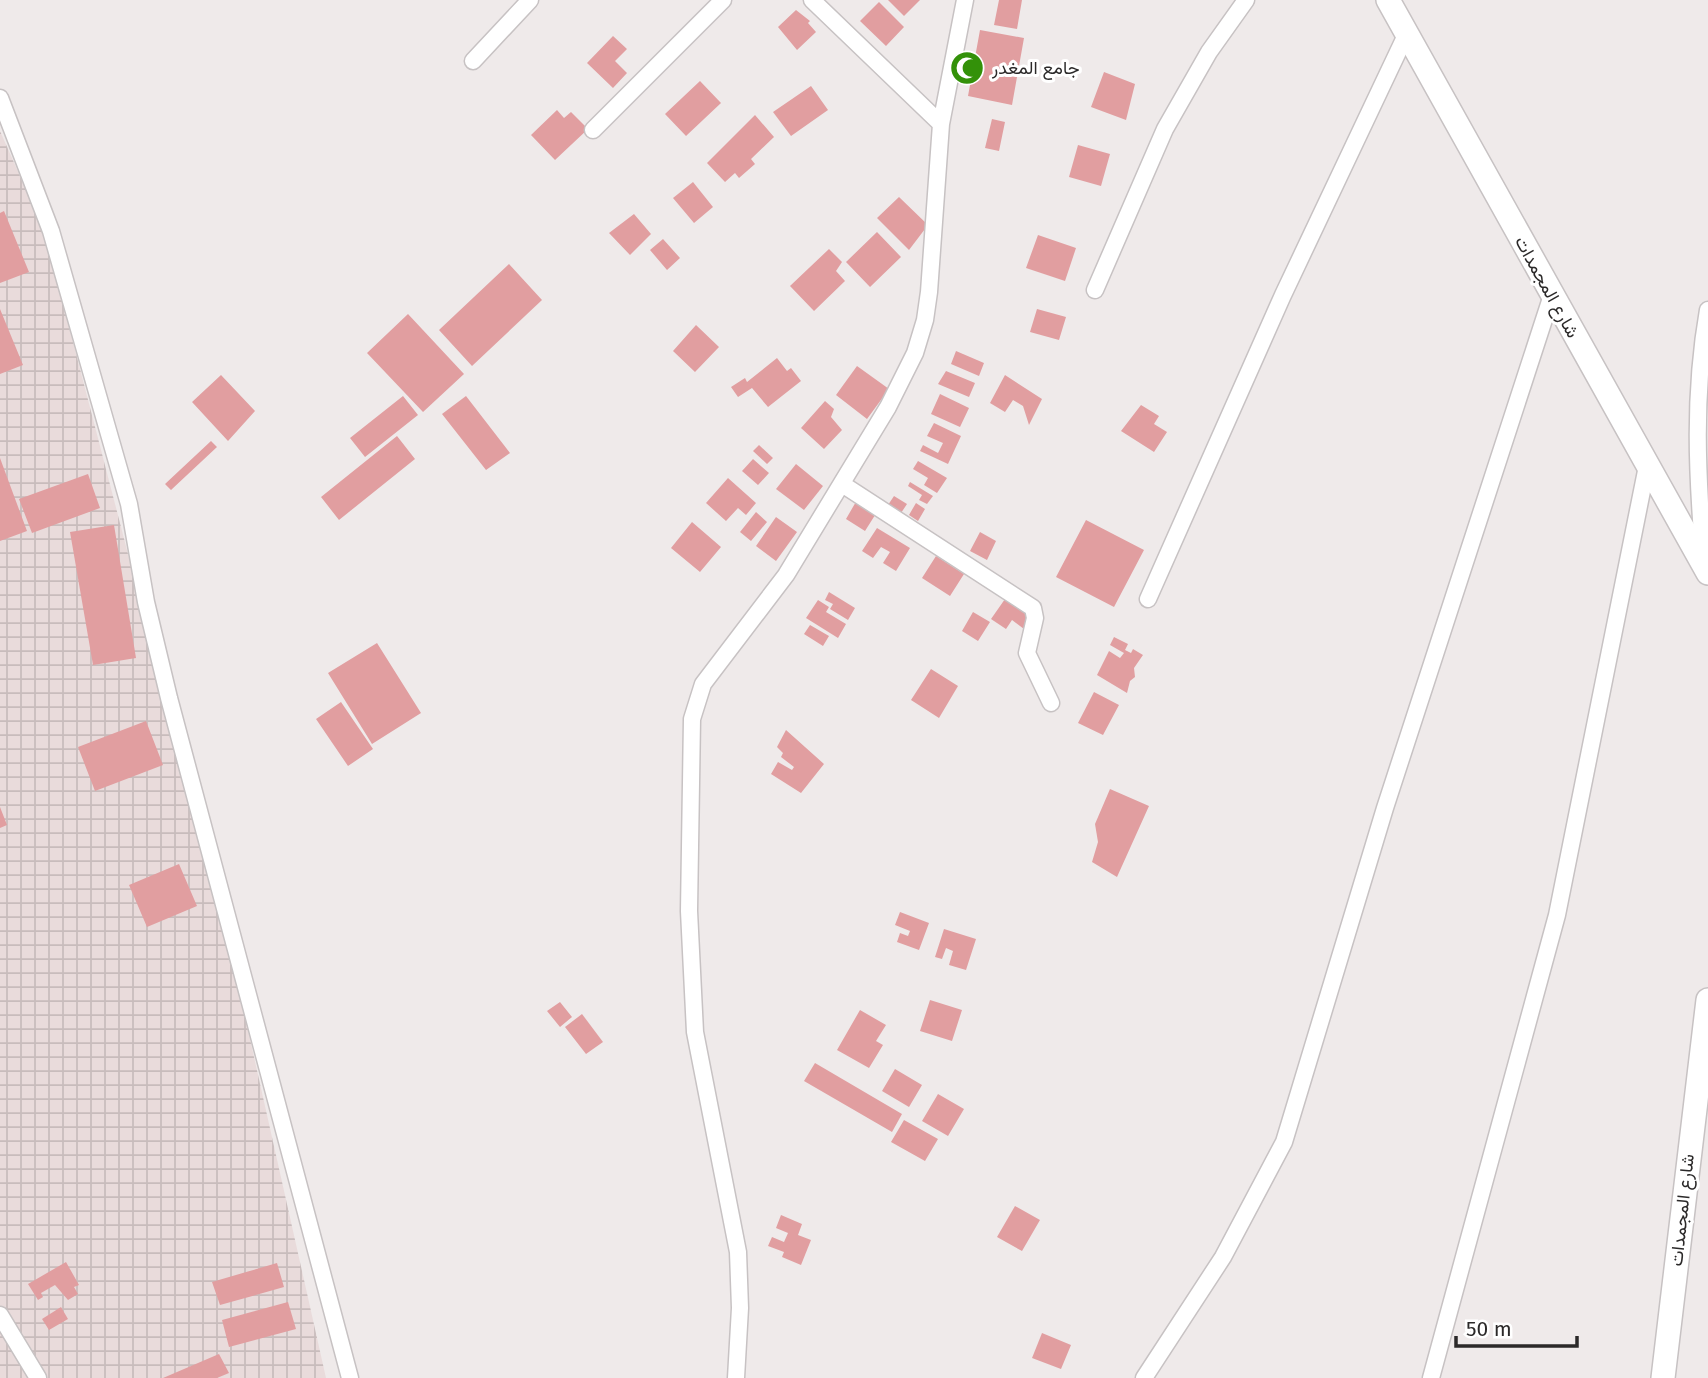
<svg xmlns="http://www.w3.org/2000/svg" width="1708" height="1378" viewBox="0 0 1708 1378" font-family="'Fira Sans',Vazirmatn,sans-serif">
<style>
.industrial{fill:url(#industrial-grid)}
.building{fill:#e19ea0}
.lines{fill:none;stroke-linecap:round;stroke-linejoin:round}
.minor-casing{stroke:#c7c2c3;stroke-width:19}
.secondary-casing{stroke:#c7c2c3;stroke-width:26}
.minor{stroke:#fff;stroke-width:16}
.secondary{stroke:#fff;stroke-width:23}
.labels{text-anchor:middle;stroke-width:6;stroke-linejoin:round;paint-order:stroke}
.poi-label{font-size:18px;fill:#2b2929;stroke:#fff;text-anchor:start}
.street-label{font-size:18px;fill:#2b2929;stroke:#fff}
</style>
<defs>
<pattern id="industrial-grid" width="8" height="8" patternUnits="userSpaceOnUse" patternTransform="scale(1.75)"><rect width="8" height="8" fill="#e9dbdb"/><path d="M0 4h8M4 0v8" fill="none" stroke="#c8bcbc"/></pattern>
</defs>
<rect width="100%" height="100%" fill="#efeaea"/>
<!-- industrial -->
<path class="industrial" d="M0,131L44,230L226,932L326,1378H0Z"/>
<!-- building -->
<path class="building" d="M888,0H920L904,16Z
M999,0H1022L1017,29L994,25Z
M879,2L904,27L886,46L860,21Z
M796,10L810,21L808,23L816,32L797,50L778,27Z
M980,30L1024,38L1012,105L968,96Z
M613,36L627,49L615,61L627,73L613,88L587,63Z
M1104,72L1135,84L1126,120L1091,107Z
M700,81L721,103L686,136L665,114Z
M811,86L828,110L791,136L773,112Z
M557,110L564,118L571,112L588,129L555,160L531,135Z
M755,115L774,137L751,159L755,164L739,178L735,173L725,182L707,163Z
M992,119L1005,122L999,151L985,148Z
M1078,145L1110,154L1101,186L1069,177Z
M693,182L713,207L694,223L673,198Z
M899,197L928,225L909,250L877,218Z
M4,211L29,272L0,283V213Z
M634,214L651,234L630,255L609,233Z
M877,232L901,257L870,287L846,262Z
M1038,235L1076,248L1065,281L1026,268Z
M663,239L680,258L667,270L650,250Z
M829,249L842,262L836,271L845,281L814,311L790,286Z
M509,264L542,300L472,366L439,330Z
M0,309L23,365L0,374Z
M1037,309L1066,317L1059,340L1030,332Z
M408,314L464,374L423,412L367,353Z
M696,325L719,347L695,372L673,351Z
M956,351L984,363L979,376L951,364Z
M777,358L787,371L791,368L801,381L768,407L752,388L738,397L731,387L745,378L747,382Z
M857,366L889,389L867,419L836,395Z
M946,371L975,383L969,397L938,384Z
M221,375L255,411L228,441L192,402Z
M1005,375L1042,399L1029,425L1023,406L1013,400L1005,412L990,403Z
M940,394L969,408L960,427L931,414Z
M403,396L418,415L365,457L350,438Z
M466,396L510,453L486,470L442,414Z
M825,401L834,409L831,417L842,430L824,449L801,428Z
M1141,405L1159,416L1154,424L1167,432L1154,452L1121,431Z
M934,423L961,436L948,464L920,451L923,445L938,453L943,443L927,436Z
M397,436L415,459L339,520L321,497Z
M211,441L217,447L171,490L165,484Z
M759,445L773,458L767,464L753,451Z
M0,458L27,531L0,541Z
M753,459L769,473L758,485L742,471Z
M918,461L947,478L937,493L924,485L928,478L913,469Z
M796,464L823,486L804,510L776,489Z
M88,474L100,508L32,533L19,499Z
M728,478L756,503L746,515L738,508L726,521L706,503Z
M910,482L933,496L927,504L919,500L922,495L908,486Z
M894,496L907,504L901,513L888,505Z
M857,500L877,512L865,531L846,519Z
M916,503L925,509L918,521L909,515Z
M756,512L767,522L751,541L740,532Z
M776,517L797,532L776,561L756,546Z
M1086,520L1144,550L1114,607L1056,577Z
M692,522L721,547L700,572L671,548Z
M114,525L136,658L93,665L70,532Z
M877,528L910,548L896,571L883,563L890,552L881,547L873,558L862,551Z
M980,532L996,541L987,560L970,551Z
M936,556L964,574L950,596L922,578Z
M829,592L855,608L848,620L830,609L833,604L825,600Z
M1005,599L1032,618L1024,629L1012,620L1006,629L991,619Z
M818,600L829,607L826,612L846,624L838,638L806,618Z
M973,612L990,622L978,641L962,631Z
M810,625L829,636L823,646L804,634Z
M1114,637L1128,644L1125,650L1131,653L1133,649L1143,655L1134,668L1135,677L1130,681L1127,693L1097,675L1109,651L1120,658L1124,653L1110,645Z
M377,643L421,713L372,744L328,673Z
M931,669L958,686L939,718L911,700Z
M1094,692L1119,705L1103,735L1078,723Z
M341,702L373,749L348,766L316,719Z
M146,721L163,765L95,791L78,747Z
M786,730L824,764L801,793L771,774L778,762L792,770L794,767L781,757L783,753L777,747Z
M1110,789L1149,806L1117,877L1092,862L1098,842L1095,824Z
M0,807L7,825L0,828Z
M179,864L197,906L147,927L129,885Z
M900,912L929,923L919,950L897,942L900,933L908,936L910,931L895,925Z
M944,929L976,939L966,970L949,965L953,951L946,948L942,959L935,957Z
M930,1000L962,1010L952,1041L920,1031Z
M560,1002L572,1017L560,1027L547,1011Z
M860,1010L886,1025L876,1041L883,1045L869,1068L837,1050Z
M582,1014L603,1042L586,1054L565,1027Z
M815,1063L902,1114L892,1132L804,1081Z
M895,1069L922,1085L909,1107L882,1091Z
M938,1094L964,1109L948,1136L922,1121Z
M904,1120L938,1139L925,1161L891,1142Z
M1015,1206L1040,1220L1022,1251L997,1237Z
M781,1215L802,1224L798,1235L811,1240L801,1265L782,1257L784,1252L768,1246L772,1237L784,1242L788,1233L776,1228Z
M66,1262L79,1285L74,1287L78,1294L68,1300L55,1285L41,1293L43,1297L38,1300L28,1284Z
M277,1263L284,1287L220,1305L212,1282Z
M288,1302L296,1329L229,1347L222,1320Z
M61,1307L68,1319L49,1330L42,1319Z
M1042,1333L1071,1345L1061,1369L1032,1358Z
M219,1354L229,1373L217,1378H163Z"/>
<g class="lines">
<!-- minor casing -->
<g class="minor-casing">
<path id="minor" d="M812,0L941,124
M473,61L530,0
M0,98L51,231L129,504L146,602L169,698L350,1378
M593,130L723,0
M1095,290L1165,129L1209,52L1246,0
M842,484L1033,608L1035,618L1027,653L1051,703
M1704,559C1697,475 1693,395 1708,310
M1148,599L1283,295L1406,35
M0,1315L38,1378
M736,1378L740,1308L738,1252L695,1032L689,911L692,719L703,684L786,575L888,407L915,353L925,320L929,292L941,124L965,0
M1144,1378L1223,1257L1284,1142L1385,808L1552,295
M1431,1378L1557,915L1647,466"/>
</g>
<!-- secondary casing -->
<g class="secondary-casing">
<path id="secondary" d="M1388,0L1708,573
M1663,1378L1708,1000"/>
</g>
<!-- minor -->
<use href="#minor" class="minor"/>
<!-- secondary -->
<use href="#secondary" class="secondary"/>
</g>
<!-- icons -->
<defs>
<g id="mosque-disc" transform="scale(1.75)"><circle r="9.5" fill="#339109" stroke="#fff"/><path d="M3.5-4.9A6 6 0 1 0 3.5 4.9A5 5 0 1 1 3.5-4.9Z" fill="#fff"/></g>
</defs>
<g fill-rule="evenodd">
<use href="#mosque-disc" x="967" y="68"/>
</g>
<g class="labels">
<!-- poi labels -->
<g class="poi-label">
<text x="992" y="74">جامع المغدر</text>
</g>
<!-- street labels -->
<g class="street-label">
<text transform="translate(1547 287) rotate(61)" y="6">شارع المجمدات</text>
<text transform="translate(1682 1210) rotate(-84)" y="6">شارع المجمدات</text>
</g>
</g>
<!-- scale -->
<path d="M1456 1336v10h121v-10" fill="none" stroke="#2b2929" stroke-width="3.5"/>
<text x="1466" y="1336" font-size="21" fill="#2b2929" stroke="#ffffff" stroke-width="5" paint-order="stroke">50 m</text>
</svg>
